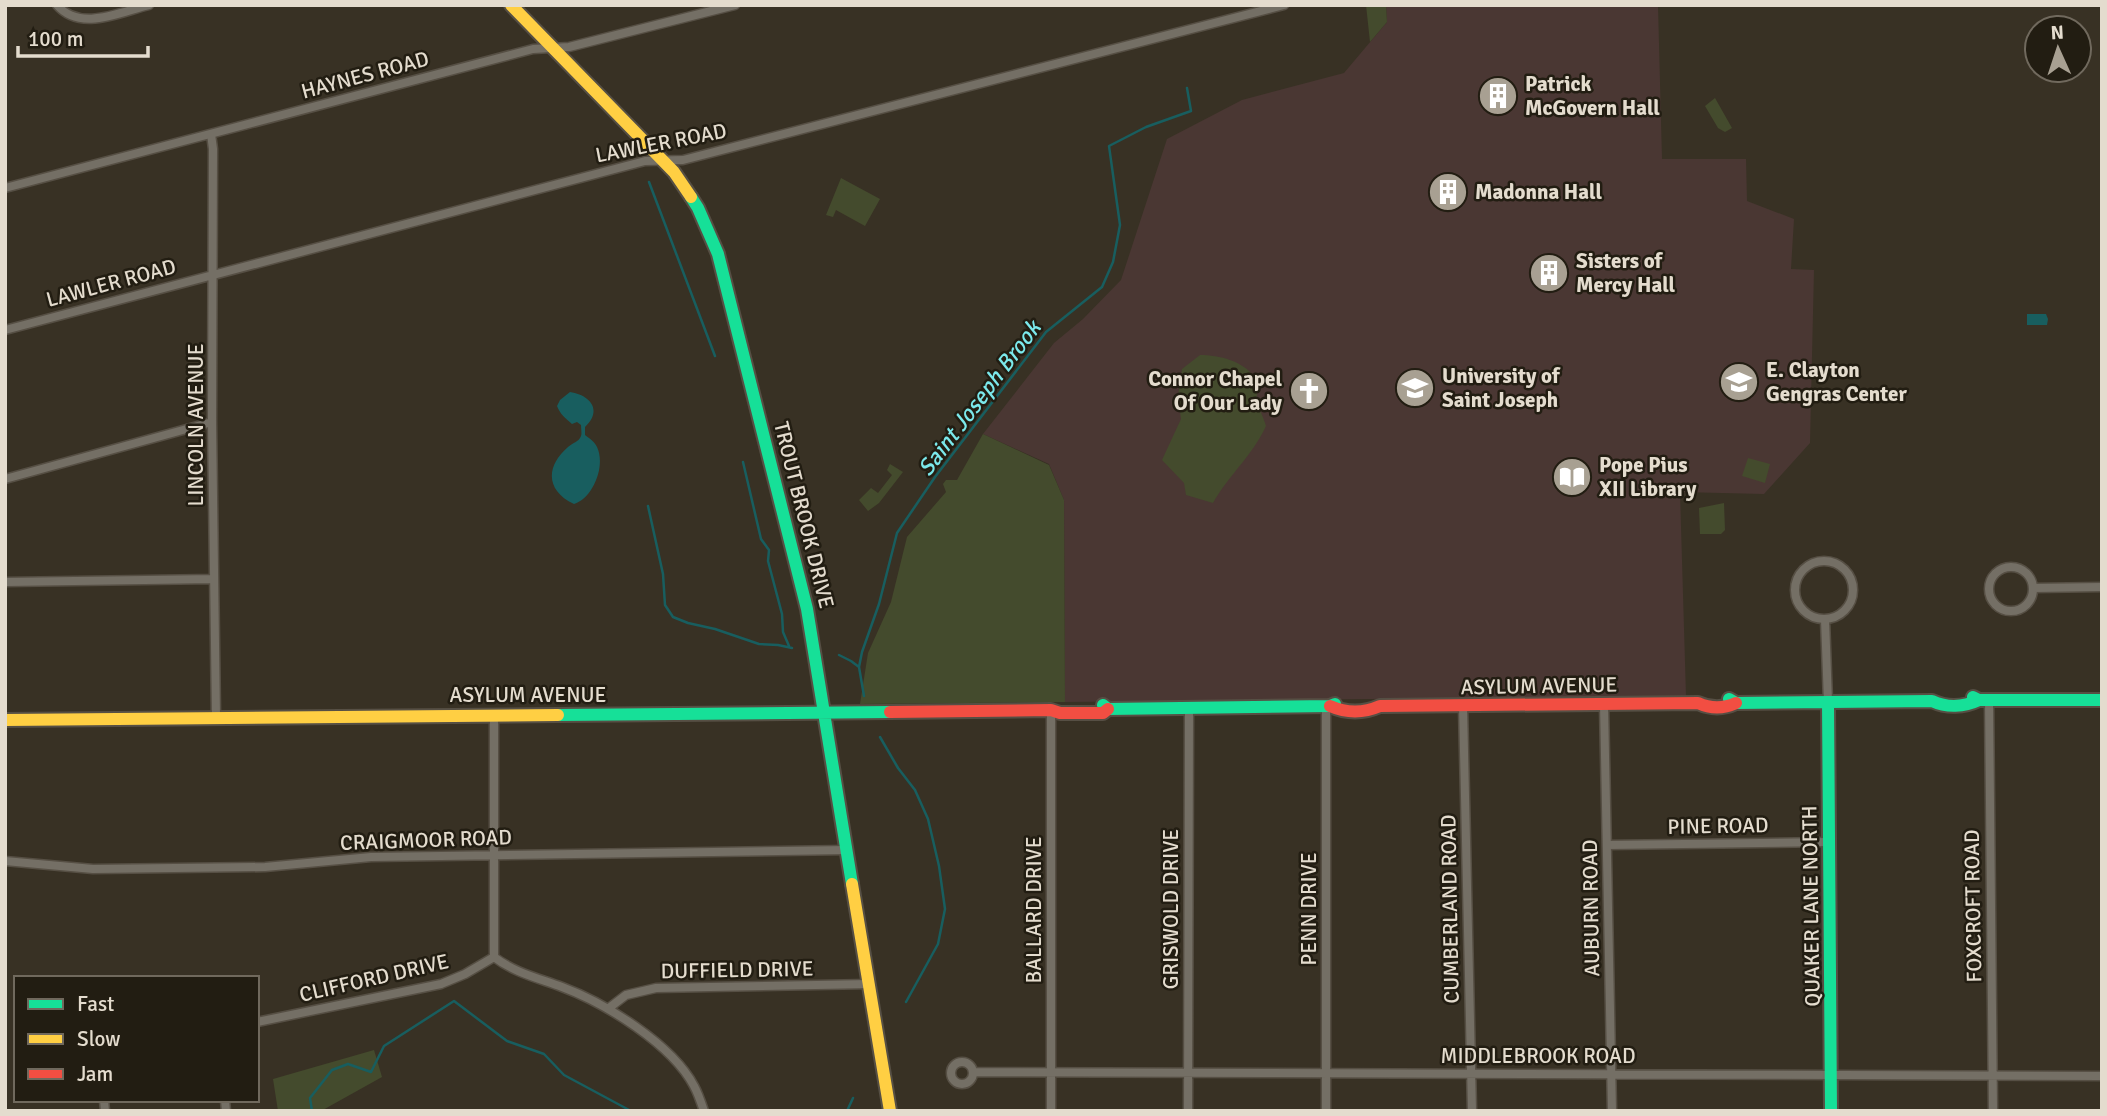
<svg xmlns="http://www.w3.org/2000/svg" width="2107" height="1116" viewBox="0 0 2107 1116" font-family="Signika,sans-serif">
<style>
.education{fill:#4a3733}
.green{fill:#444b2d}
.water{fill:#185e5f}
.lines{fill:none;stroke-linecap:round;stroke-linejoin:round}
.stream{stroke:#185e5f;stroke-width:2.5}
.street-casing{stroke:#564f44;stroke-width:11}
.fast-casing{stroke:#564f44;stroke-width:16}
.slow-casing{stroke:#564f44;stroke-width:16}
.jam-casing{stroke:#564f44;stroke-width:16}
.street{stroke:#746f65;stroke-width:8}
.fast{stroke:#16e098;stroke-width:12}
.slow{stroke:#ffcf43;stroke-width:12}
.jam{stroke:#f24e42;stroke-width:12}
.labels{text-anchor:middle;stroke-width:5;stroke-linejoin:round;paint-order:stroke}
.street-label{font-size:21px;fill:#e4dcce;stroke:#221d12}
.poi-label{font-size:21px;font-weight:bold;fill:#e4dcce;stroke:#221d12;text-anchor:start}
.water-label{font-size:23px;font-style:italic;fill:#7be9ec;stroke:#221d12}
</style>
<rect width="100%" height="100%" fill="#383124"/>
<!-- education -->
<path class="education" d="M1386,5H1658L1662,159H1746L1747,201L1794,219L1791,269L1814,270L1810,443L1764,494L1680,492L1686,696L1065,702L1064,500L1049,464L983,434L1054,343L1083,319L1121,280L1167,139L1242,100L1344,73L1387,22Z"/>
<!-- green -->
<path class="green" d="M1366,5H1386L1387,22L1370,42Z
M1715,98L1732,128L1725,132L1718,128L1705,106Z
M841,178L880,199L865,226L836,210L833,217L826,215Z
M1200,355C1219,355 1244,361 1255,378C1260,385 1256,392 1257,400C1258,408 1264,418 1266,426C1253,455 1228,476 1213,503L1186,495L1184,483L1162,460L1181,419L1178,396L1182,369Z
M983,434L1049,465L1064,500L1065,702L860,704L868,653L891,602L907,537L946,492L943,484L946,480H957Z
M1748,458L1770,464L1765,483L1742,476Z
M890,464L903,472L879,503L868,511L859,500L871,488L878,493L892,475L887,470Z
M1724,503L1725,530L1721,534H1700L1699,508Z
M374,1050L382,1077L321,1111H278L273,1079Z"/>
<!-- water -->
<path class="water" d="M2027,314H2046L2048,319L2047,325H2027Z
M570,392C590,395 603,410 585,427V435C589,438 595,442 597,447C606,466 593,498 574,504C545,490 546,466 568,447C572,443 579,442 581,436C582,434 581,428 581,425L577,422L572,424C565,418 560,414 557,406L560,400Z"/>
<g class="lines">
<!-- stream -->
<path class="stream" d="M649,182L715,356
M743,462L761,539L769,550L768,561L782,614L783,632L789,646
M648,506L663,574L665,605L673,617L688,623L715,629L759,644L778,645L792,648
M839,655L851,661L859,667
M864,696L859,667L862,652L879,604L897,533L935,477L1046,332L1102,287L1113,262L1120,225L1109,146L1146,127L1191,111L1187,88
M880,737L898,768L915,790L928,819L939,866L945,909L938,944L906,1002
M312,1111L310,1098L332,1070L348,1064L371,1072L384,1046L454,1001L507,1041L544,1054L564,1075L631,1111
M847,1111L853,1098"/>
<!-- street casing -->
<g class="street-casing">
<path id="street" d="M57,5C80,32 120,12 149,5
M211,134L213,149L212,422L216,717
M5,188L533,49L569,47L735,5
M5,330L645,161L683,160L1284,5
M5,479L212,422
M1795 590a29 29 0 1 1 58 0a29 29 0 1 1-58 0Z
M1989 589a22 22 0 1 1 44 0a22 22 0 1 1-44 0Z
M5,582L214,579
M2033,588L2102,587
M1825,619L1828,702
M1989,700L1993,1111
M1604,704L1612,1111
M1463,706L1472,1111
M494,714V957
M1607,845L1829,842
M5,861L93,869L265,867L371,857L848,850
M494,957C515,973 538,978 562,987C605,1003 672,1044 694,1086C698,1093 701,1102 704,1111
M609,1008L626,995L656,988L870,984
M257,1022L441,984L465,974L494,957
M951 1073a11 11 0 1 1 22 0a11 11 0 1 1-22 0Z
M973,1072L2102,1076
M104,1100L105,1111
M225,1100L226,1111
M1051,1111V710
M1188,1111L1189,708
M1326,1111V707"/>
</g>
<!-- fast casing -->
<g class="fast-casing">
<path id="fast" d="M691,197L698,208L718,254L807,609L852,884
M1973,697L1979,700H2102
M1729,699L1736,703L1932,701C1947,708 1964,707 1979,700
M1828,702L1831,1111
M1103,705L1108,709L1330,706L1335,704
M558,715L890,712"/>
</g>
<!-- slow casing -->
<g class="slow-casing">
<path id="slow" d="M511,5L674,172L691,197
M5,720L558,715
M852,884L890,1111"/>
</g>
<!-- jam casing -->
<g class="jam-casing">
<path id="jam" d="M1330,706C1346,713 1364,713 1380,706L1698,703C1711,709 1723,709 1736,703
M890,712L1051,710L1060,713H1103L1108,709"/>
</g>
<!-- street -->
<use href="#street" class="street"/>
<!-- fast -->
<use href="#fast" class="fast"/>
<!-- slow -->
<use href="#slow" class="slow"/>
<!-- jam -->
<use href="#jam" class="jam"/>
</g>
<!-- icons -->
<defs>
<g id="building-disc" transform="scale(2.0125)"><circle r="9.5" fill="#a8a092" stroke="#221d12"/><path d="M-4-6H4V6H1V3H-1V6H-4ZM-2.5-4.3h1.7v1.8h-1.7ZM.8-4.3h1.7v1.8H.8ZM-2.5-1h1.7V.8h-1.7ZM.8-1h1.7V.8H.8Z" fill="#fff"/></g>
<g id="school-disc" transform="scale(2.0125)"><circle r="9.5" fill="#a8a092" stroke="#221d12"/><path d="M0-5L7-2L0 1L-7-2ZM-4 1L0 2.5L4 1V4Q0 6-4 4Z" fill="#fff"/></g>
<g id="university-disc" transform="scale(2.0125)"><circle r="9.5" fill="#a8a092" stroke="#221d12"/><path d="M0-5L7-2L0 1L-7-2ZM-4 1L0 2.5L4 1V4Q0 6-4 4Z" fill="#fff"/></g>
<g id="church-disc" transform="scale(2.0125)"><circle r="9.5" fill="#a8a092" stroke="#221d12"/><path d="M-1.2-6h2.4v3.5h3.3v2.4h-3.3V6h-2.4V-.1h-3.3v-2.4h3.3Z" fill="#fff"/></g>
<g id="library-disc" transform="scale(2.0125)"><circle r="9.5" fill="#a8a092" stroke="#221d12"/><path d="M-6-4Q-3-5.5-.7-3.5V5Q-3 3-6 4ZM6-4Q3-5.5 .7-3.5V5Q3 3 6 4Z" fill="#fff"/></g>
</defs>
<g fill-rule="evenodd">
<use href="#building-disc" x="1498" y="96"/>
<use href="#building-disc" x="1448" y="192"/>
<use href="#building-disc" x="1549" y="273"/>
<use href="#school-disc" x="1739" y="382"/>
<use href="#university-disc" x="1415" y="388"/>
<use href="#church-disc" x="1309" y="391"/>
<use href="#library-disc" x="1572" y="477"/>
</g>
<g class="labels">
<!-- street labels -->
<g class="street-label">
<text transform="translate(365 75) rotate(-15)" y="7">HAYNES ROAD</text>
<text transform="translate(661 143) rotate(-11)" y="7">LAWLER ROAD</text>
<text transform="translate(111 283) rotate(-15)" y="7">LAWLER ROAD</text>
<text transform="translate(196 425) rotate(-90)" y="7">LINCOLN AVENUE</text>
<text transform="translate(804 515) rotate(76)" y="7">TROUT BROOK DRIVE</text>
<text transform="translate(1539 686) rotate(-1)" y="7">ASYLUM AVENUE</text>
<text x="528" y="702">ASYLUM AVENUE</text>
<text transform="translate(1718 826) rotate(-1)" y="7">PINE ROAD</text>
<text transform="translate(426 840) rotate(-2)" y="7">CRAIGMOOR ROAD</text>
<text transform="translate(1811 906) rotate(-91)" y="7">QUAKER LANE NORTH</text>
<text transform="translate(1973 906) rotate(-91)" y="7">FOXCROFT ROAD</text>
<text transform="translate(1591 908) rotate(-91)" y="7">AUBURN ROAD</text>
<text transform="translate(1171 909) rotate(-90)" y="7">GRISWOLD DRIVE</text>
<text transform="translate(1309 909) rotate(-90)" y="7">PENN DRIVE</text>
<text transform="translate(1450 909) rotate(-91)" y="7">CUMBERLAND ROAD</text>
<text transform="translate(1034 910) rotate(-90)" y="7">BALLARD DRIVE</text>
<text transform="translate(737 970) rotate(-1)" y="7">DUFFIELD DRIVE</text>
<text transform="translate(374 978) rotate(-13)" y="7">CLIFFORD DRIVE</text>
<text x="1538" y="1063">MIDDLEBROOK ROAD</text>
</g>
<!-- poi labels -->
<g class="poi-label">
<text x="1525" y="91">Patrick<tspan x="1525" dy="24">McGovern Hall</tspan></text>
<text x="1475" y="199">Madonna Hall</text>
<text x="1576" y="268">Sisters of<tspan x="1576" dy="24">Mercy Hall</tspan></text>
<text x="1766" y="377">E. Clayton<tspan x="1766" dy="24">Gengras Center</tspan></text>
<text x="1442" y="383">University of<tspan x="1442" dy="24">Saint Joseph</tspan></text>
<text x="1282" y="386" text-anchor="end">Connor Chapel<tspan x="1282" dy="24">Of Our Lady</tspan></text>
<text x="1599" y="472">Pope Pius<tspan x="1599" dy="24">XII Library</tspan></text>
</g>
<!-- water labels -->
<g class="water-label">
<text transform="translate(979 398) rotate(-53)" y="8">Saint Joseph Brook</text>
</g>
</g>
<!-- border -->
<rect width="2107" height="1116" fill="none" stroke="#e4dcce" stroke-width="14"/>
<!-- legend -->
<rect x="14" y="976" width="245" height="126" fill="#221d12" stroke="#70695d" stroke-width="2"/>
<rect x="28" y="999" width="35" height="10" fill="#16e098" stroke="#70695d" stroke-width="2"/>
<text x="77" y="1011" font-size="21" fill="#e4dcce">Fast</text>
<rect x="28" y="1034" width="35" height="10" fill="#ffcf43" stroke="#70695d" stroke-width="2"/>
<text x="77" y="1046" font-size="21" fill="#e4dcce">Slow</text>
<rect x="28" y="1069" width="35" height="10" fill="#f24e42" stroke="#70695d" stroke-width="2"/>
<text x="77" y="1081" font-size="21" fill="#e4dcce">Jam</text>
<!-- north arrow -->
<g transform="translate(2058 49) rotate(357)"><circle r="33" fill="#221d12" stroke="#70695d" stroke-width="2"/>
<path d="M0-5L12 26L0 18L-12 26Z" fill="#a8a092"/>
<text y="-10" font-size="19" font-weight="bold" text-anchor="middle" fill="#e4dcce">N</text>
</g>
<!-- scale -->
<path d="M18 46v10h130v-10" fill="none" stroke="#e4dcce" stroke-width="3.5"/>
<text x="28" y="46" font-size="21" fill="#e4dcce" stroke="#221d12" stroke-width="5" paint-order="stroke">100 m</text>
</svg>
